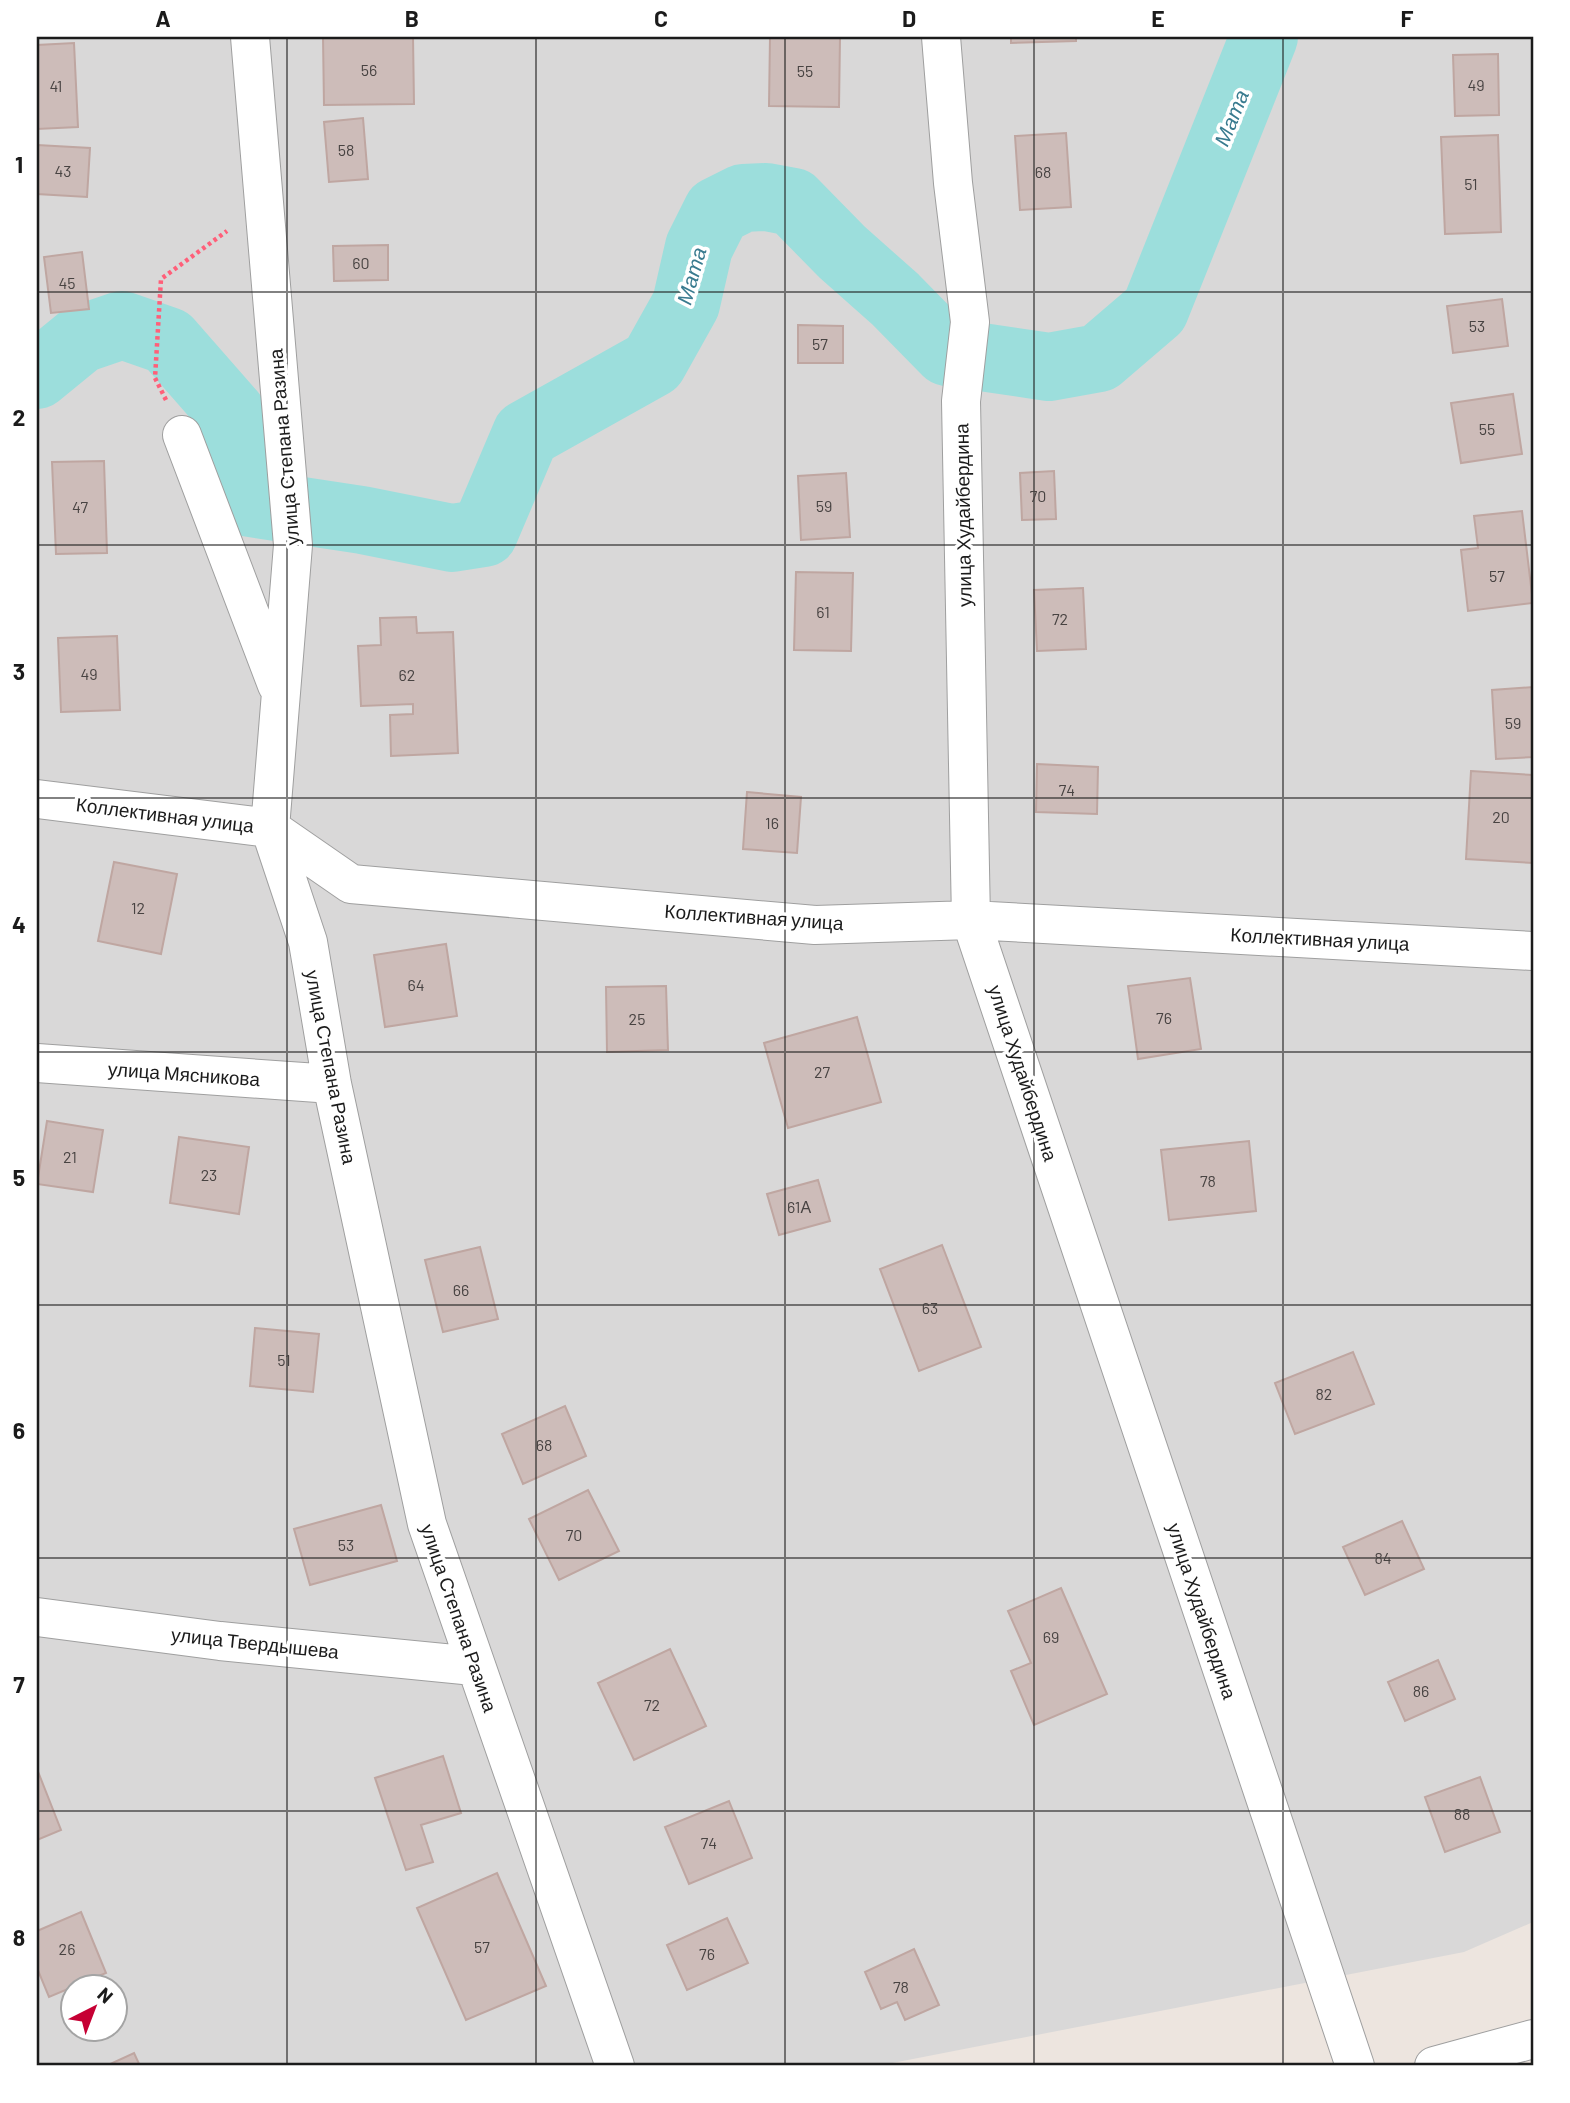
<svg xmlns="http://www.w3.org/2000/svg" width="1570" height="2103" viewBox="0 0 1570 2103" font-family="Barlow,sans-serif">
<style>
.residential{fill:#d9d8d8;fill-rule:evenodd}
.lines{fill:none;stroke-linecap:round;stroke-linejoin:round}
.river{stroke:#9cdedc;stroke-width:68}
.building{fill:#cdbcb9;stroke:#bfa6a1;stroke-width:2}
.minor-casing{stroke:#9f9f9f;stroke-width:40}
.path{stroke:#ff5f79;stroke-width:4.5;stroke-dasharray:3.5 3.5;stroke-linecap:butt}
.minor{stroke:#fff;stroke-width:38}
.grid{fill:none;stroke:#1b1b1b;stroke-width:2;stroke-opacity:0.55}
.labels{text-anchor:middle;stroke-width:7;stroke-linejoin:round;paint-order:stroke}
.number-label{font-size:16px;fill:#484342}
.street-label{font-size:19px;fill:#1b1b1b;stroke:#fff}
.water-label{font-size:21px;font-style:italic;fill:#397b8f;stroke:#fff}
.neatline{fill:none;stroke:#1b1b1b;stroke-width:2.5}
.grid-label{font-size:23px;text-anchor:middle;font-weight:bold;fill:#1b1b1b}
</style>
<rect width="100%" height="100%" fill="#ede5df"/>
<!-- residential -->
<path class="residential" d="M37,37H1533V1922L1464,1952L877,2066H37ZM74,1988H116V2030H74Z"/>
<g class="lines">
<!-- river -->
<path class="river" d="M37,375L81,339L122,325L168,341L232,414L238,439L232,463L250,503L362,520L452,538L484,533L526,434L653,363L686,304L699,247L717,211L743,198L766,197L793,202L842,252L895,299L947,352L1049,367L1099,358L1155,310L1264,37"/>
</g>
<!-- building -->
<path class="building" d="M323,37H413L414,104L324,105Z
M770,37H840L839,107L769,106Z
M1011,37H1076V41L1011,43Z
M74,43L78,127L37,129V45Z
M1498,54L1499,115L1455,116L1453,55Z
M363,118L368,179L329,182L324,122Z
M1066,133L1071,207L1020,210L1015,136Z
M1498,135L1501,232L1445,234L1441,137Z
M37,145L90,148L87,197L37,194Z
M388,245V280L334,281L333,246Z
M82,252L89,309L51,313L44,257Z
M1502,299L1508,346L1453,353L1447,306Z
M798,325L843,326V363H798Z
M1513,394L1522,454L1461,463L1451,403Z
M104,461L107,553L56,554L52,462Z
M1054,471L1056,519L1022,520L1020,473Z
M846,473L850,537L801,540L798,476Z
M1522,511L1533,603L1468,611L1461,550L1478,548L1474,516Z
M796,572L853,573L851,651L794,650Z
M1083,588L1086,649L1037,651L1034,590Z
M416,617L417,633L453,632L458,753L391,756L390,715L413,714V704L361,706L358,646L381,645L380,618Z
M117,636L120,710L61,712L58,638Z
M1533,687V757L1496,759L1492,690Z
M1037,764L1098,767L1097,814L1036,812Z
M1471,771L1533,775V863L1466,859Z
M747,792L801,797L797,853L743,849Z
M114,862L177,874L161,954L98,941Z
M446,944L457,1016L385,1027L374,955Z
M1190,978L1201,1049L1138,1059L1128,986Z
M666,986L668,1050L607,1052L606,987Z
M857,1017L881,1102L788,1128L764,1043Z
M47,1121L103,1130L93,1192L37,1184Z
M179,1137L249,1147L239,1214L170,1203Z
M1249,1141L1256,1211L1169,1220L1161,1150Z
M818,1180L830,1221L779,1235L767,1194Z
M942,1245L981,1347L919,1371L880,1269Z
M480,1247L498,1319L443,1332L425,1260Z
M255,1328L319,1334L313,1392L250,1386Z
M1353,1352L1374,1404L1295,1434L1275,1383Z
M565,1406L586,1456L523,1484L502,1434Z
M588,1490L619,1551L559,1580L529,1519Z
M381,1505L397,1561L310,1585L294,1529Z
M1402,1521L1424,1569L1365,1595L1343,1547Z
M1061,1588L1107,1694L1034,1725L1011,1671L1031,1663L1008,1611Z
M670,1649L706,1726L634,1760L598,1683Z
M1438,1660L1455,1699L1405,1721L1388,1682Z
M443,1756L461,1813L421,1825L433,1862L406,1870L375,1778Z
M37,1769L61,1830L37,1840Z
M1480,1777L1500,1832L1445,1852L1425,1797Z
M729,1801L752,1858L689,1884L665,1827Z
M497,1873L546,1986L466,2020L417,1908Z
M81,1912L106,1973L49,1997L37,1968V1931Z
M727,1918L748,1963L687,1990L667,1945Z
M914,1949L939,2005L905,2020L897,2002L881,2009L865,1972Z
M134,2053L140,2066H106Z"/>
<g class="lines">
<!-- minor casing -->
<g class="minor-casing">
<path id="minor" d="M250,37L293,545L270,828L308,942L332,1084L427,1524L615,2066
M941,37L953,183L970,322L961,401L971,920L1355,2066
M182,435L277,685
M37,799L270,828L351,884L815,925L971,920L1533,951
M37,1063L332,1084
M37,1617L220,1641L474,1666
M1434,2066L1533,2039"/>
</g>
<!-- path -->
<path class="path" d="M166,400L155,378L161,279L227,231"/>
<!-- minor -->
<use href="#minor" class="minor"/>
</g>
<!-- grid -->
<path class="grid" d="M287,37V2066M536,37V2066M785,37V2066M1034,37V2066M1283,37V2066M37,292H1533M37,545H1533M37,798H1533M37,1052H1533M37,1305H1533M37,1558H1533M37,1811H1533"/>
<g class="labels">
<!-- number labels -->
<g class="number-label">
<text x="369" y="76">56</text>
<text x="805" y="77">55</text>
<text x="1476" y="91">49</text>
<text x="56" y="92">41</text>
<text x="346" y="156">58</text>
<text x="63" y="177">43</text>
<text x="1043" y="178">68</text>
<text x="1471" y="190">51</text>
<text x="361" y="269">60</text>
<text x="67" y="289">45</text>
<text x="1477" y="332">53</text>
<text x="820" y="350">57</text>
<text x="1487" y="435">55</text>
<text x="1038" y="502">70</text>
<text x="824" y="512">59</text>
<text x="80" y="513">47</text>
<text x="1497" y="582">57</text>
<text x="823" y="618">61</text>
<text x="1060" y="625">72</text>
<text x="89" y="680">49</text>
<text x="407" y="681">62</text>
<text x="1513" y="729">59</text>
<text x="1067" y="796">74</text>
<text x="1501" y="823">20</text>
<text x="772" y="829">16</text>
<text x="138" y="914">12</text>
<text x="416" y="991">64</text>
<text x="1164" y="1024">76</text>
<text x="637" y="1025">25</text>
<text x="822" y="1078">27</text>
<text x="70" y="1163">21</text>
<text x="209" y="1181">23</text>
<text x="1208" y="1187">78</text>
<text x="799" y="1213">61А</text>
<text x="461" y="1296">66</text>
<text x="930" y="1314">63</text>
<text x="284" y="1366">51</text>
<text x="1324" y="1400">82</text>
<text x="544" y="1451">68</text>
<text x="574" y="1541">70</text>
<text x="346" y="1551">53</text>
<text x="1383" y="1564">84</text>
<text x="1051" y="1643">69</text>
<text x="1421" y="1697">86</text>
<text x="652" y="1711">72</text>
<text x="1462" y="1820">88</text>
<text x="709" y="1849">74</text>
<text x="482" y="1953">57</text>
<text x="67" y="1955">26</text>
<text x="707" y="1960">76</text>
<text x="901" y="1993">78</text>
</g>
<!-- street labels -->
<g class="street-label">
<text transform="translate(284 447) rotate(-95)" y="7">улица Степана Разина</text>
<text transform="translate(963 515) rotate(-91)" y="7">улица Худайбердина</text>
<text transform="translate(165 815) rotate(7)" y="7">Коллективная улица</text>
<text transform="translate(754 917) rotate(4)" y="7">Коллективная улица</text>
<text transform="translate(1320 939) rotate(3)" y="7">Коллективная улица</text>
<text transform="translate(331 1067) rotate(79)" y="7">улица Степана Разина</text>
<text transform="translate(1023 1073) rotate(72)" y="7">улица Худайбердина</text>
<text transform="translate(184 1074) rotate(4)" y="7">улица Мясникова</text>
<text transform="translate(1202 1611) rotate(72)" y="7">улица Худайбердина</text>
<text transform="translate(459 1618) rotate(71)" y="7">улица Степана Разина</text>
<text transform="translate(255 1643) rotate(6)" y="7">улица Твердышева</text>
</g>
<!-- water labels -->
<g class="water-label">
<text transform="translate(1232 118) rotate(-68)" y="7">Мата</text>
<text transform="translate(692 276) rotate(-74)" y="7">Мата</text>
</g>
</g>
<!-- border -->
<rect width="1570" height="2103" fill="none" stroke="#ffffff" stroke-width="77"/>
<!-- north arrow -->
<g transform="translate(94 2008) rotate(42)"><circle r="33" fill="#ffffff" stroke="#a4a4a4" stroke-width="2"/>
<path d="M0-5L12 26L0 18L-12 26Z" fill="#c60034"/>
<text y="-10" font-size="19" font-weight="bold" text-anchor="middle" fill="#1b1b1b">N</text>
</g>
<rect x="38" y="38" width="1494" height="2026" class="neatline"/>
<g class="grid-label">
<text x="163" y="27">A</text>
<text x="412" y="27">B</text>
<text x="661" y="27">C</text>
<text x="909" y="27">D</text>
<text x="1158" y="27">E</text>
<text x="1407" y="27">F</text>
<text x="19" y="173">1</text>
<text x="19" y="426">2</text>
<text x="19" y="680">3</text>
<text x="19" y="933">4</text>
<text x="19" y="1186">5</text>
<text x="19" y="1439">6</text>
<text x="19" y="1693">7</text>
<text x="19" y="1946">8</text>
</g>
</svg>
